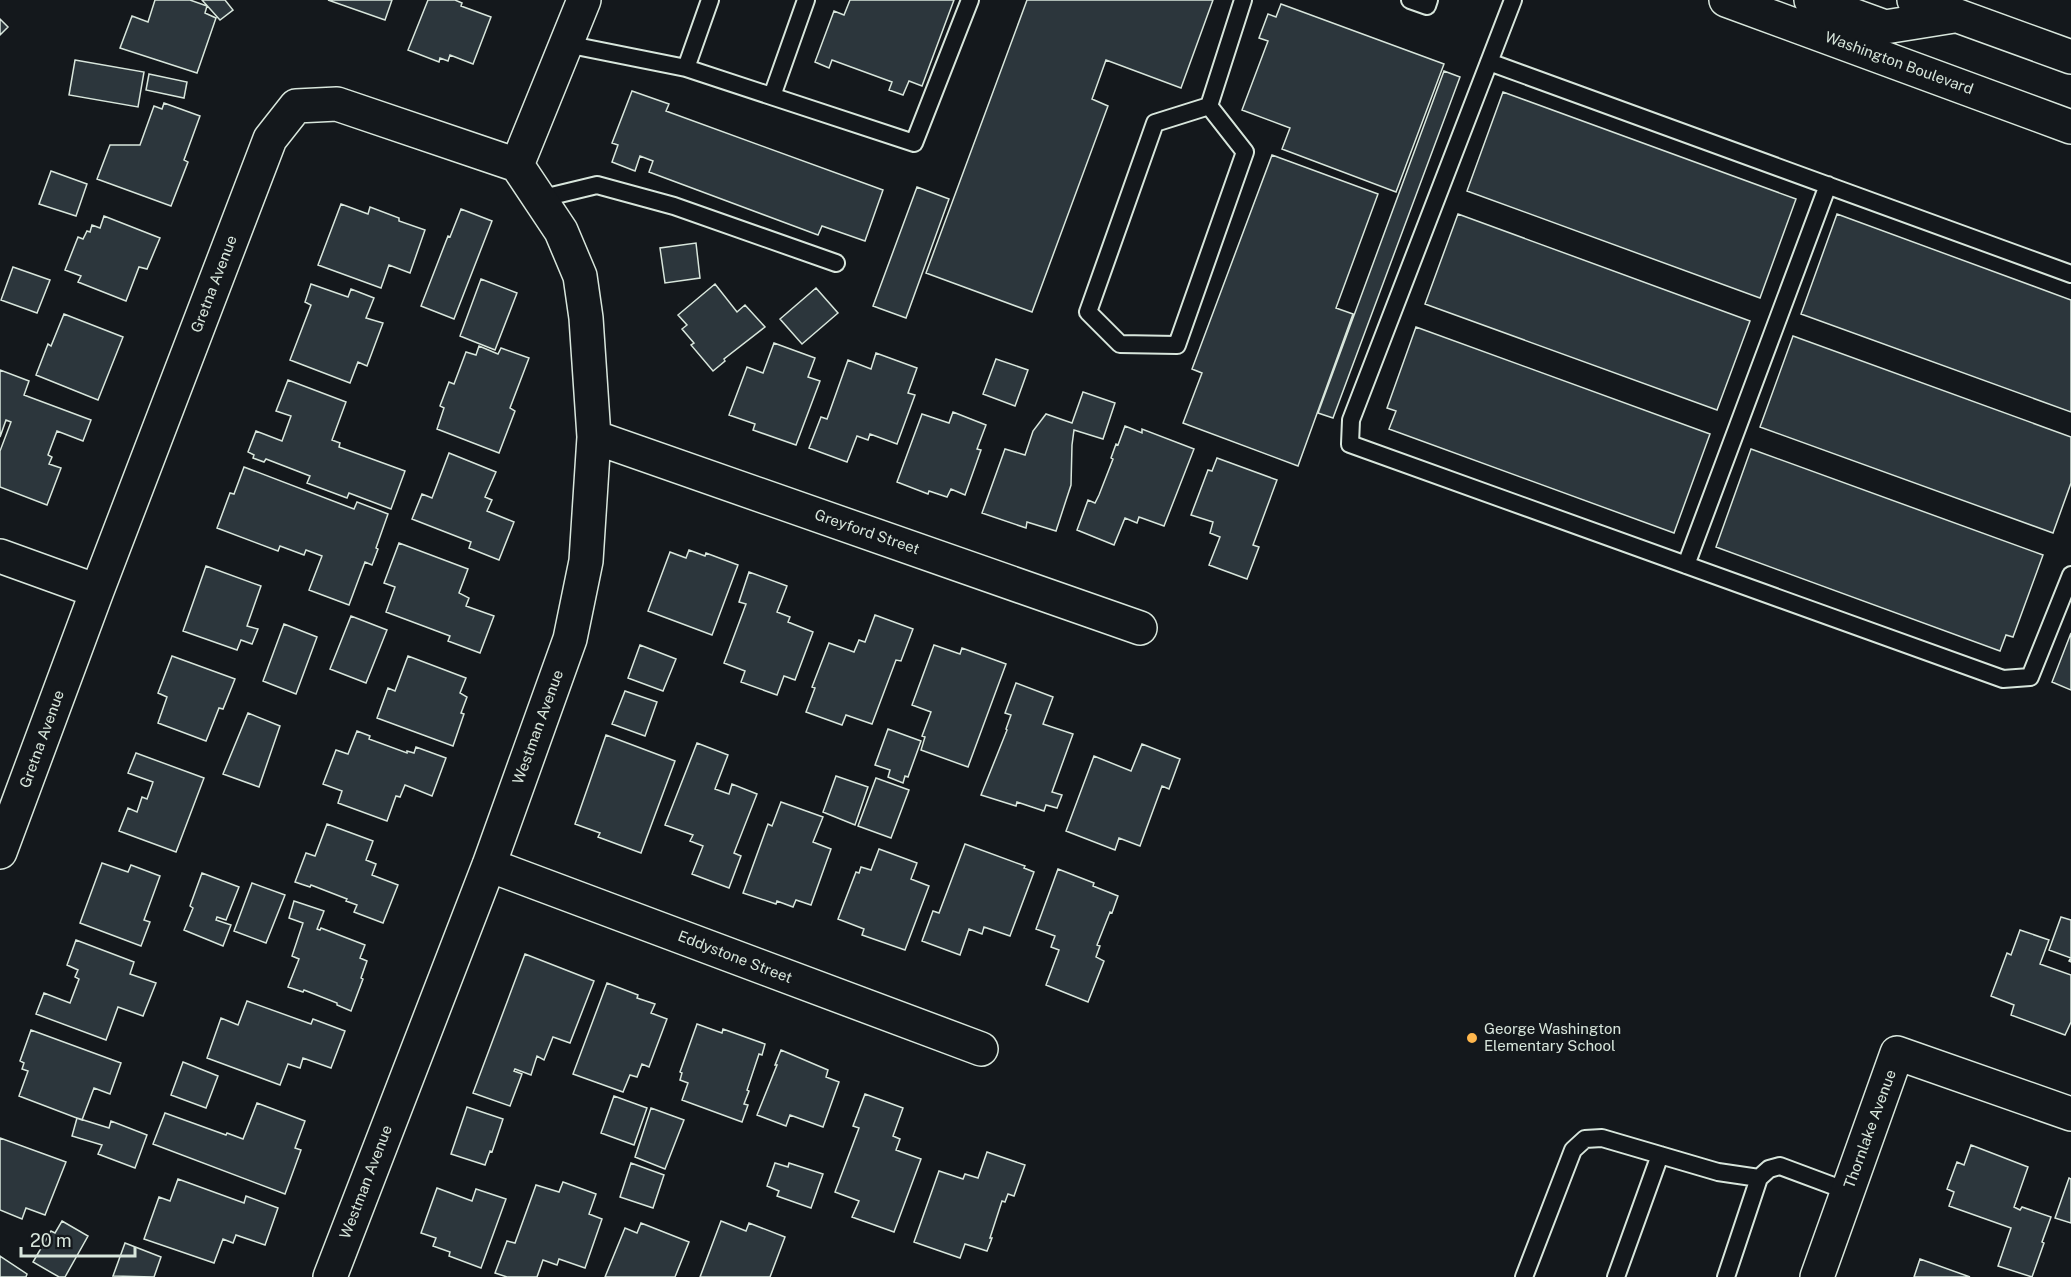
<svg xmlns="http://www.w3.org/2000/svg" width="2071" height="1277" viewBox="0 0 2071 1277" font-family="'Public Sans',sans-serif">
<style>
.building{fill:#2c363c;stroke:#d8e6dc;stroke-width:1.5}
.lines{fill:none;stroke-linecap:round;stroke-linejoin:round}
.service-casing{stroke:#d8e6dc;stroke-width:20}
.minor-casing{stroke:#d8e6dc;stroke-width:36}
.primary-casing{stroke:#d8e6dc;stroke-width:36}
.service{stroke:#14181c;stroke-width:16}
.minor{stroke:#14181c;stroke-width:33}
.primary{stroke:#14181c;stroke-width:33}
.poi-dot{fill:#ffb74d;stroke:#14181c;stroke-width:2}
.labels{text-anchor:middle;stroke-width:4.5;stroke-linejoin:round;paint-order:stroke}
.street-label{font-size:15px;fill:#d8e6dc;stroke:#14181c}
.poi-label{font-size:15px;fill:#d8e6dc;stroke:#14181c;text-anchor:start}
</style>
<rect width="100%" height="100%" fill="#14181c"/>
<!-- building -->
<path class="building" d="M155,0H190L207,6L205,13L216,18L197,73L120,48L132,16L148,22Z
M202,0H225L233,10L220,20Z
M328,0H392L385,20Z
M428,0H455L462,3L461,6L491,17L473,64L450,55L448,61L440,58L439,62L408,50Z
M850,0H954L922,86L909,81L903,95L889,90L892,82L832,60L829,68L815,62L834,11L844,15Z
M1027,0H1213L1181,88L1106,60L1092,99L1108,106L1032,312L926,273Z
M1281,4L1444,64L1396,192L1282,149L1290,128L1242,110L1268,41L1259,38L1268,14L1276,17Z
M0,19L8,27L0,35Z
M75,60L144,72L138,107L69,95Z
M1444,71L1460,77L1333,418L1318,413Z
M149,74L187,82L184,98L146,90Z
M632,91L669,104L666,111L883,190L865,241L822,226L818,235L649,172L653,161L640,156L635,171L612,162L618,145L612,143Z
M1503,92L1796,199L1760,298L1467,191Z
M164,103L200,116L184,160L188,162L171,206L97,179L110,145H140L154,106L162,109Z
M1272,155L1378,194L1336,308L1353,314L1298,466L1183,423L1202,373L1192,369Z
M51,171L87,184L76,216L39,204Z
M917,187L949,199L906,318L873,306Z
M341,204L368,214L370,207L399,218V221L425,230L410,273L389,265L381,288L318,265Z
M461,209L492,221L454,319L421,306L448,236L450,237Z
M1458,214L1750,321L1717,410L1425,304Z
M1837,214L2071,300V412L1801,314Z
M104,216L160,238L147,269L139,267L126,301L78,282L81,276L65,270L78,237L83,239L87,231L90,232L92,225L100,228Z
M696,243L700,278L665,283L660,248Z
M13,267L50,280L37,313L1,300Z
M481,279L517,293L495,350L460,336Z
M311,284L348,297L351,289L374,298L366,318L383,323L367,366L358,362L350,383L290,360L311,305L305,302Z
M715,284L737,312L745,305L765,327L724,359L725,361L713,371L691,345L694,343L682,329L687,325L678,315Z
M816,288L838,313L802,344L780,319Z
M64,314L123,337L98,400L36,375L48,344L51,346Z
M1416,327L1710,434L1674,533L1389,429L1396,411L1387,408Z
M1793,336L2071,437V483L2053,533L1760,427Z
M774,343L815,358L808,377L820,381L796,445L753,430L755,424L729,415L747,367L763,373Z
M479,346L498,354L501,348L529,358L510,408L515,411L499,453L437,429L444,408L440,406L449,382L454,384L466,352L476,355Z
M876,353L917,368L908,393L915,395L897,444L870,434L868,440L857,436L847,462L809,448L821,417L827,419L848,360L871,369Z
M996,359L1028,370L1015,406L983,394Z
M0,370L29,381L24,395L91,420L83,441L57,431L48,455L52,457L49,464L61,468L47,505L0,487V451L11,422L6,420L0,437Z
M288,380L346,402L332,440L340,443L339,447L405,471L391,509L349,493L347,498L307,483L310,476L266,459L264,462L253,458L254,455L248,452L256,431L282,441L291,416L276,411Z
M1083,392L1115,403L1103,439L1074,430L1072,445L1071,485L1056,531L1027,522L1026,528L982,513L1005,449L1025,455L1033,431L1046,414L1072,423Z
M953,412L986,425L977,449L981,450L965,495L951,489L947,497L929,491L928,494L897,482L922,414L949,423Z
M1125,426L1142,433V429L1194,449L1164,526L1139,517L1137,523L1125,518L1114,545L1077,530L1088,500L1095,503L1099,495L1113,459L1111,458L1116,444L1118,445Z
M1751,449L2043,555L2013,637L2006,635L2000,651L1716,547Z
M449,453L496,472L485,497L492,500L487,511L514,522L499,560L469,548L471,542L412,519L422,494L432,498Z
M1217,458L1277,480L1253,545L1259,547L1247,579L1209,565L1220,537L1210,533L1213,522L1191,515L1208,470L1212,471Z
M244,467L354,509L357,502L388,514L376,548L378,549L372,565L365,562L349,605L309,590L322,556L306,550L304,555L280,546L278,551L217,528L230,493L234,494Z
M399,543L468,569L459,593L469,598L466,606L494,616L480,653L448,641L450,636L386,612L395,587L384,583Z
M689,550L705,556L706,553L738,565L712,635L648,611L670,552L686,558Z
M206,566L261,586L247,626L258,629L252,644L241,640L237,650L183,631Z
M749,572L787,586L777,612L790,617L788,622L813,632L795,680L784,676L777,695L741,682L745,671L724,663L746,604L739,602Z
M875,615L913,629L901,661L896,660L872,724L846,715L842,725L806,712L815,688L812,687L829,643L854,652L859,640L865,642Z
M351,616L387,630L366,683L330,669Z
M284,624L317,637L296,694L263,681Z
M2071,633V690L2052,682Z
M640,645L676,659L663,691L628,678Z
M934,645L960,654L962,648L1006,664L968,767L921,750L925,737L922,736L931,712L912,705Z
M172,656L235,679L223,709L219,708L206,741L158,723L167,697L158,693Z
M408,656L466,678L460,693L467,697L461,713L464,714L453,746L377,718L388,688L395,691Z
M1016,683L1053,697L1043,724L1073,734L1052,792L1062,795L1057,808L1046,805L1044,811L1017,802L1016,806L981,795L1007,730L1006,729L1011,715L1005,713Z
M625,691L657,702L645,736L612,724Z
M248,713L280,726L259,787L223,774Z
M888,729L921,741L908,777L905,776L903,783L888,777L890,770L875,765Z
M357,731L370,736L369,739L407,753V751L414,753L416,747L446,758L432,796L405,785L400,797L396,796L387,821L338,803L342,791L323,784L336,750L348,754Z
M606,735L675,761L641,853L598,837L600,833L575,824Z
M697,743L728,755L715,789L729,794L732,784L757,794L734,853L741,856L729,888L692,874L703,846L690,841L693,835L665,825Z
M1142,744L1180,759L1169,789L1162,786L1140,846L1119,838L1115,850L1066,831L1094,756L1131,771Z
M136,753L204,778L176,852L119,831L128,808L137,812L142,797L147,799L153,782L128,773Z
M836,776L868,787L855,825L823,812Z
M876,778L909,790L891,838L858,826Z
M781,802L823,817L813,842L831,849L811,905L796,900L793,907L777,901L776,904L743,893L768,824L772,826Z
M327,824L373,841L366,860L376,864L372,875L398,885L383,923L354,912L357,905L346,901L347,899L311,885L310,887L295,882L306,853L315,856Z
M965,844L1025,866L1024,868L1034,872L1010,936L984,927L982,934L969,929L960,955L922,941L933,911L939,913Z
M879,849L917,863L911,879L929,886L905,950L862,935L864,929L838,919L856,872L859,873L861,867L871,870Z
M102,863L128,872L131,865L160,876L144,920L150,922L141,946L80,923Z
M1058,869L1094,883L1093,886L1118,896L1112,913L1110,912L1097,945L1100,946L1096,957L1104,961L1088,1002L1046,985L1059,950L1051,947L1055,936L1036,929Z
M202,873L239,887L226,920L217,917L216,920L231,925L223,946L184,930L193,908L190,906Z
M252,883L285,895L266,943L234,931Z
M294,901L324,911L317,929L320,930L321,928L365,945L360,958L367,961L361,978L363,979L351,1011L337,1005V1003L304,990L303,992L288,987L299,959L292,956L303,923L289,918Z
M2061,917L2071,920V962L2069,961L2071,958L2049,950Z
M2020,930L2049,940L2040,964L2071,975V1022L2065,1035L2011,1015L2014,1005L1991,996L2007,953L2011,955Z
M76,940L134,962L130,974L156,983L143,1016L118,1007L106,1040L36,1014L44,993L70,1003L79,979L75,977L78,970L67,965Z
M525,954L594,981L570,1043L553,1037L544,1060L537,1056L531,1075L515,1069L514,1071L522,1074L510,1106L473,1093Z
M607,983L638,995L637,998L655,1004L651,1013L667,1019L649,1067L642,1064L637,1077L630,1075L623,1092L573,1074Z
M247,1001L311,1024L313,1019L345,1031L331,1068L303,1058L300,1068L288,1064L280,1085L207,1058L221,1018L238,1025Z
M697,1024L722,1033L723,1029L765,1044L762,1055L759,1054L747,1090L749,1091L744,1104L748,1105L742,1122L682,1100L688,1083L680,1080L682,1073L680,1072Z
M31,1030L121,1063L110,1094L94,1088L82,1120L19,1096L28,1071L22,1069L24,1063L20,1061Z
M781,1050L828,1070L826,1077L839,1082L823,1127L790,1115L786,1126L757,1115L777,1065H775Z
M183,1062L218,1076L206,1108L171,1095Z
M865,1094L903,1108L893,1136L900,1139L896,1150L921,1159L894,1232L852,1217L859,1201L835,1192L859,1128L853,1126Z
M614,1096L647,1108L634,1145L601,1133Z
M257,1103L305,1121L295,1148L301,1150L285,1194L153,1144L165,1113L226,1135L227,1133L243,1139Z
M467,1107L503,1119L492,1152L490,1151L485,1165L451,1154Z
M651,1108L684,1120L665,1169L635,1157Z
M77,1118L109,1128L111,1121L147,1135L135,1168L98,1154L102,1145L72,1136Z
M0,1138L66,1162L45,1215L26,1208L22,1219L0,1210Z
M1971,1145L2028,1167L2014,1207L2020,1210L2022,1207L2051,1217L2042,1242L2044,1243L2032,1277L1998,1266L2011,1228L1949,1206L1954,1192L1947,1189L1957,1162L1964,1165Z
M987,1152L1025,1165L1014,1196L1008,1194L1005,1202L1002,1201L990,1238H992L987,1251L965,1244L960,1258L914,1242L939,1171L963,1179L965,1174L978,1178Z
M631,1163L664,1175L653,1208L620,1197Z
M775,1163L788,1167L789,1163L823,1174L811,1208L777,1196L779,1191L767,1186Z
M2069,1178L2071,1179V1223L2055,1218Z
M178,1179L244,1203L246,1196L278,1208L265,1245L236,1235L233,1243L223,1239L214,1263L144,1239L159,1197L170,1201Z
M563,1182L596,1194L589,1214L602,1219L585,1268L559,1259L557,1265L543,1260L537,1277H507L495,1273L507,1241L515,1243L536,1185L559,1192Z
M437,1188L472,1201L476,1189L506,1199L481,1268L449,1256L450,1252L433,1246L436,1238L421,1233Z
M62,1221L88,1236L65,1277H59L33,1262L51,1231L55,1233Z
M721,1221L746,1231L749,1223L785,1237L770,1277H700Z
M641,1223L689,1242L675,1277H605L625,1228L637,1233Z
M125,1243L161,1257L154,1277L113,1276Z
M0,1256L27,1274L26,1277H0Z
M1920,1259L1970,1277H1914Z"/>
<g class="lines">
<!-- service casing -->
<g class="service-casing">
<path id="service" d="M1410,0L1427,6L1429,0
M1513,0L1351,420L1350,444L2003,679L2030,677L2071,575
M566,44L686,68L914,143L970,0
M1489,62L2071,274
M686,68L710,0
M772,96L806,0
M1209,106L1245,152L1177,345L1120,344L1088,312L1155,123Z
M1209,106L1243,0
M539,199L597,185L674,206L836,263
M1686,565L1828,185
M1524,1277L1573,1150L1585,1139L1602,1138L1718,1172L1759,1178
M1616,1277L1660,1155
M1726,1277L1759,1178L1769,1169L1780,1166L1847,1191"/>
</g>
<!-- minor casing -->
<g class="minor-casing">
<path id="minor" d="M594,437L1140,628
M0,556L97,591
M0,852L97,591L270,139L296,106L337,104L517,165L584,0
M489,865L981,1049
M330,1277L489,865L570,639L586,561L594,437L586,318L580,276L561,231L517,165
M1817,1277L1897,1053L2071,1114"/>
</g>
<!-- primary casing -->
<g class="primary-casing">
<path id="primary" d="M1726,0L2071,127
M1811,0L1885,27L1954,16
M1914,0L2071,57"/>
</g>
<!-- service -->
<use href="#service" class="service"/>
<!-- minor -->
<use href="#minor" class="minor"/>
<!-- primary -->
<use href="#primary" class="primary"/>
</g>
<!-- markers -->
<circle class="poi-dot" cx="1472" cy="1038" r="6"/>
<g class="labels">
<!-- street labels -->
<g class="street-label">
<text transform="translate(1899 63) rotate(20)" y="5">Washington Boulevard</text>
<text transform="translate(214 284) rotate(-69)" y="5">Gretna Avenue</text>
<text transform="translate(867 532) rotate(19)" y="5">Greyford Street</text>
<text transform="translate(538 727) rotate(-70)" y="5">Westman Avenue</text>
<text transform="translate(42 739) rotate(-70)" y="5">Gretna Avenue</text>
<text transform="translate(735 957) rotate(21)" y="5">Eddystone Street</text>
<text transform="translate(1870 1129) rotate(-70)" y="5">Thornlake Avenue</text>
<text transform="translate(366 1182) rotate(-69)" y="5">Westman Avenue</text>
</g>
<!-- poi labels -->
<g class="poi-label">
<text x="1484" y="1034">George Washington<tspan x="1484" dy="17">Elementary School</tspan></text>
</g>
</g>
<!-- scale -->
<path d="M21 1247v9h114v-9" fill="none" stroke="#d8e6dc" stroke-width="3"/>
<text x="30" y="1247" font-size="18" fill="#d8e6dc" stroke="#14181c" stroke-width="4.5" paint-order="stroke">20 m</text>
</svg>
